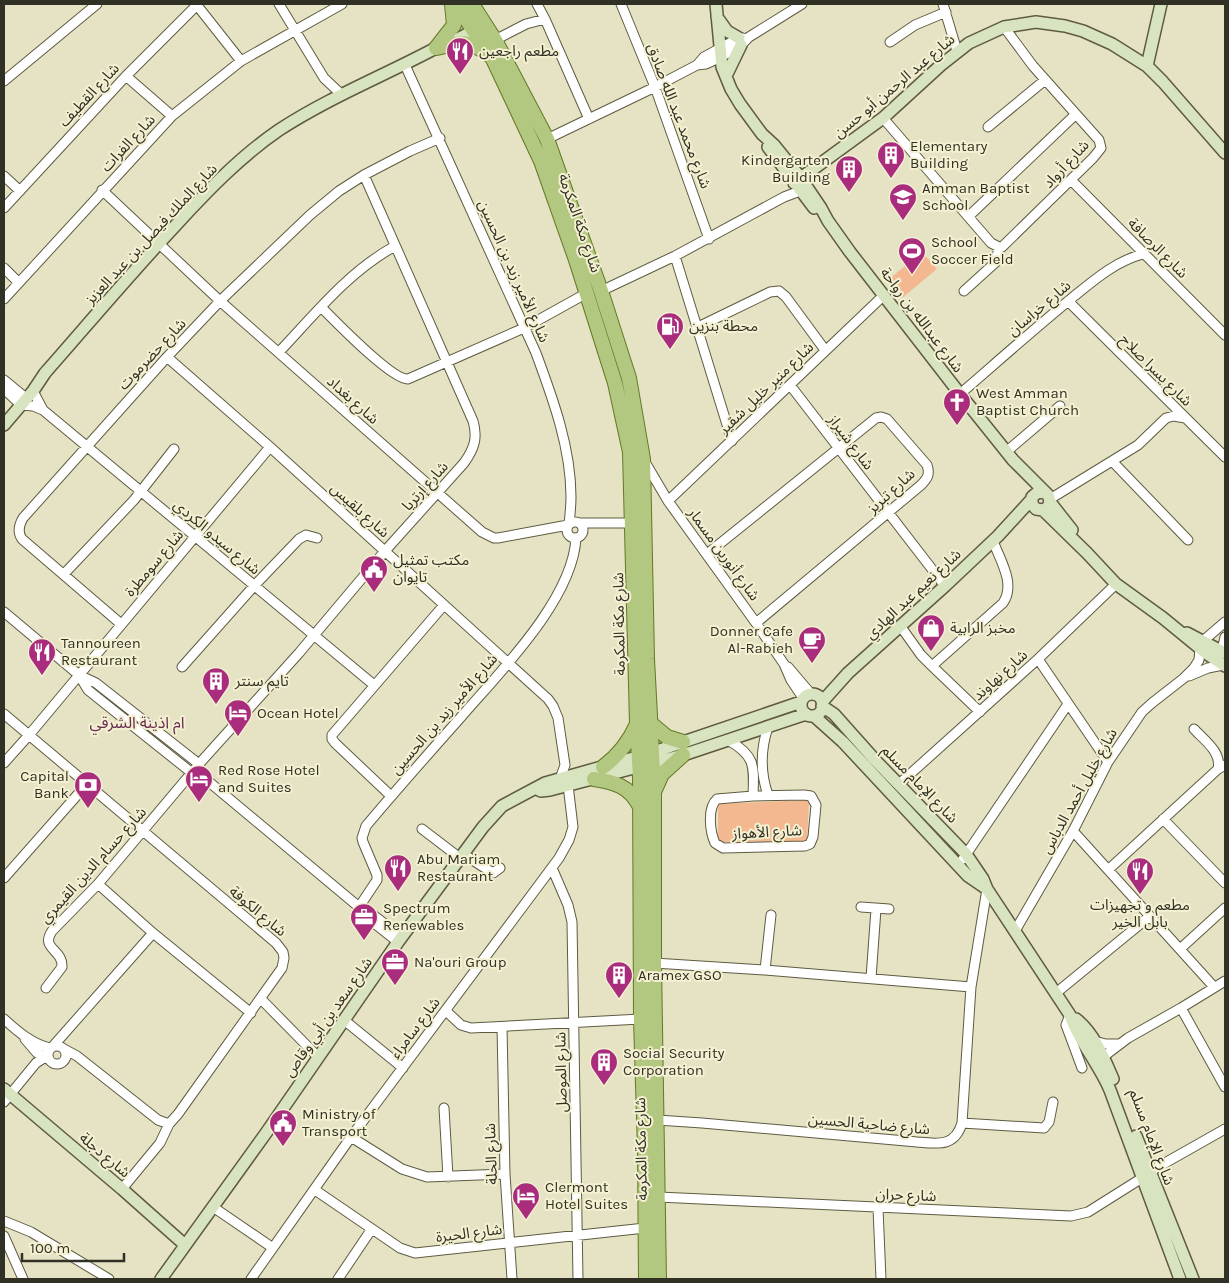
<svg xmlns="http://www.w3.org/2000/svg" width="1229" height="1283" viewBox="0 0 1229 1283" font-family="Karla,'Noto Sans Arabic',sans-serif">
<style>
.green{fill:#f3b890}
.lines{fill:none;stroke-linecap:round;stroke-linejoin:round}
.street-casing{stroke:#5e5b41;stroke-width:11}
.secondary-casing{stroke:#5e5b41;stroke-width:14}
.primary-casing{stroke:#637927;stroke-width:16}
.street{stroke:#fff;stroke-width:9}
.secondary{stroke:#d8e3bf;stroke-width:11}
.primary{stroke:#b2c77f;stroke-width:14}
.labels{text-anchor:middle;stroke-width:4;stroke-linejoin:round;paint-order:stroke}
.poi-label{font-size:15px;fill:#313024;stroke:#f4f0d2;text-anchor:start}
.street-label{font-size:15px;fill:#313024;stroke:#f4f0d2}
.neighbourhood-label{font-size:16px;fill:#672a4f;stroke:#f4f0d2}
</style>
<rect width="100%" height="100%" fill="#e6e3c5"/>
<!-- green -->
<path class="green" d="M922,252L937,269L902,298L888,280Z
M809,800L807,841L718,842V804Z"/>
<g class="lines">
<!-- street casing -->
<g class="street-casing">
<path id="street" d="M196,4L241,61
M279,4L324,78L342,95
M537,4L545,19
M621,4L655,87L709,239
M943,4L957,51
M495,40L526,24L545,19L589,119
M890,42L915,25L946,12
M405,65L536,353C553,399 571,448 571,497C571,506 570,515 569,524
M697,65L704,57L739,38H743
M126,76L172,116
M4,81L97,4
M883,118L991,243L999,247H1002L1093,158L1101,148L1099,140L1033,66L1004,27
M988,127L1045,80
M547,139L655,87L697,65L706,64L721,57L741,45L749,37L802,4
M4,176L20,191
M1071,180L1225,335
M102,190L220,301L482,532L494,538H498L568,525
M4,208L126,76L197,5
M969,216L1076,114
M675,256L732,441
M4,268L18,282
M601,291L675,256L784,197L800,191
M964,291L996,262L999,247
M4,299L172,116L241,61L342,4
M1068,301L1225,457
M321,307C335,321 392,380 408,379L524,328L587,293
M698,327L770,292L779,291L786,297L825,350
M279,352C315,314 348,272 395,246
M167,357L270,447L548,699L553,706L558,718L565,765L560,779
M4,380L27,399
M790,385L945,586
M4,389L21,405L33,406L43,410
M33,391L43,410L374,685
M960,394C997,362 1034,329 1072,298C1094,280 1116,261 1143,254
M1006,452L1060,406
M1112,461L1188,540
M645,462L668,501L756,623L784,664L791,680L803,698
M1050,499L1138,445L1166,418L1174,416L1185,418
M668,501L883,296
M567 530a8 8 0 1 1 16 0a8 8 0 1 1-16 0Z
M580,523H632
M707,554L876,418L881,417L887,419L927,465C930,474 928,478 921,485L756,623
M64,574L134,500L174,449
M4,612L79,675L96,683L199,764L200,768
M121,624L22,539C17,532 19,525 23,518L167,357L220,301L310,215L339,191L364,175L410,151L440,138
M901,627L921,655L932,666L1003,603C1016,584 1000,560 993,541
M1204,640L1225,622
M1222,650L1225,637
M1038,659L1108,762
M932,666L980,712
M182,667L254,586L299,539L306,535L317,538
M788,667L811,694
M79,675L88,690L192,773L202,776L359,907L364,911L365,916L398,942
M1189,676L1208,668L1223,665
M4,714L276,943L283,952L284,958L282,968L178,1114L169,1124L160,1143L122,1189
M1194,729C1204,740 1222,752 1218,769
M728,740C756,756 754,766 753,796
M4,763L29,735L270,447
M899,784L1038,659L1116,584
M768,795C760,772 760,751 768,727
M804,795L811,796L816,805L813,837L810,844L805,846L723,848L715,843C710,832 707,808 717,799L753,796Z
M391,796L335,743L332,739V735L444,605
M1163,819L1225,883
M422,829L460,858
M1073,831L1214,987
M463,854L493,873L500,868
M963,859L1068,704
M552,868L568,905L572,922L578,1279
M1108,870L1218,769L1225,765
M4,878L87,784
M98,884L153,933L251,1013
M359,907L377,880V875L363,842L362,838L366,826C397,789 429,753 461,717C500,672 573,599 576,538
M861,907L889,909
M372,914L402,937
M1015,931L1073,831L1108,762L1142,712L1152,703L1184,678L1194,668L1199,660L1200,648
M1180,949L1225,908
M654,963L765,970L971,987
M765,970L771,915
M871,978L876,909
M46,988L62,967C63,949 40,949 52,931L98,884L199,764L299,653L385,551L464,463C474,449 478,438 473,421L364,175
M1056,993L1150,916
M261,999L318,1057
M1181,1008L1225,1087
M446,1011L461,1025L471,1028L641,1019
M1070,1015L1066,1025L1082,1068
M4,1019C17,1031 32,1044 50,1048
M344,1020L403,1068
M502,1027L505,1174L512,1279
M25,1039L37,1053L43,1056L47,1055
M1094,1041L1106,1044H1118
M54,1045L153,933
M48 1055a9 9 0 1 1 18 0a9 9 0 1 1-18 0Z
M64,1049L77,1056L158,1120L169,1124
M1099,1060L1128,1038L1181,1008L1225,981
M4,1102L36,1063L47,1056
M444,1108L448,1177
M657,1120L702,1123L917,1142C938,1144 955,1147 962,1123L971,987L987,889
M962,1123L1044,1128L1049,1122L1053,1102
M351,1137L402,1169L427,1177L505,1174
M1149,1172L1225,1129
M315,1190L400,1248L415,1253L645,1228
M658,1197L1071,1216L1088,1212L1142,1178
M213,1207L273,1248
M878,1208L881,1279
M4,1221L31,1232L109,1279
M4,1236L23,1279
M251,1279L351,1137L559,858L569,840L573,827L568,785
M338,1279L371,1230"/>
</g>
<!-- secondary casing -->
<g class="secondary-casing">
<path id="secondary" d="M716,4L722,67L731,89L740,104L762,134L774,145L800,177L821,208L828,221L850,252L960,394L1013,460L1048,495C1051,502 1050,507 1043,510L1036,509L1032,504V497L1038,492L1045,493
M717,17L727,31L739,38
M1147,66L1161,4
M726,76L741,45
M768,147L814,208
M794,183L883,118L941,65L969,43L1004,27L1036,22L1065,26L1083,31L1112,44L1147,66L1163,82L1225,153
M4,425L33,391L45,373C89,323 131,273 176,225C207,191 241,156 279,130C328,98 383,76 434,49C447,42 462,40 474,29
M1050,502L1072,530
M1043,510L1087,553L1116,584L1163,618L1207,654L1225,666
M1187,633L1225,653
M801 705a11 11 0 1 1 22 0a11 11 0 1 1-22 0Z
M822,702L848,673L945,586L998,536L1031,500
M822,706L834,714L875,760L966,854L983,879L987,889L1070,1015C1078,1040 1099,1064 1110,1090L1180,1279
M814,716L843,742L968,876L987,889
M537,789L541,791L550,790L683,755L806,714
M1076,1019C1094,1033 1104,1058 1113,1079
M4,1089L122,1189L185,1245
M1136,1136L1193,1279
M161,1279L266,1133L398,942L483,827L502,806L545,783L651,753L801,702"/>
</g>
<!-- primary casing -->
<g class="primary-casing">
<path id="primary" d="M456,4L493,59L541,161L576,260L615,383L630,452L637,724L640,778L641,1019L645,1150L646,1279
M472,4L495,40L547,139L601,291L629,378L643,459L647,659L654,792V963L659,1279
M436,48C458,43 468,38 487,54
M436,48L454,25L452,4
M649,722L667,737L683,742
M603,767C619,755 629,742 637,724
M594,779C614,782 629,786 639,805
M654,792L662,774L683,755"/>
</g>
<!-- street -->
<use href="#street" class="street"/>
<!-- secondary -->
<use href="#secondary" class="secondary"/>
<!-- primary -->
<use href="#primary" class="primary"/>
</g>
<!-- icons -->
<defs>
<g id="restaurant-pin" transform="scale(1.4375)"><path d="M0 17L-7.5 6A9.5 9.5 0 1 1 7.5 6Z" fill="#a92c7d" stroke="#f4f0d2"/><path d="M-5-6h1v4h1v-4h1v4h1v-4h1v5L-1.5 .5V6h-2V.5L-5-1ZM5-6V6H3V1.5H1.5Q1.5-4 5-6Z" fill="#fff"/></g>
<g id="building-pin" transform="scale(1.4375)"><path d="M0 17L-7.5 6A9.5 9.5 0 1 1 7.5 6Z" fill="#a92c7d" stroke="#f4f0d2"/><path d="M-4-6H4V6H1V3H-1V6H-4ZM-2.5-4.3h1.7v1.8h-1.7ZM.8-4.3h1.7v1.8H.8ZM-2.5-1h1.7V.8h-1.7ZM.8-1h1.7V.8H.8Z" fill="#fff"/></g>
<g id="school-pin" transform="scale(1.4375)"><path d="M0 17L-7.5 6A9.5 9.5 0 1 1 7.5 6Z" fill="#a92c7d" stroke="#f4f0d2"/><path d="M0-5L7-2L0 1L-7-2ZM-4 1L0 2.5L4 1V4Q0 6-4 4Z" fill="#fff"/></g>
<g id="stadium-pin" transform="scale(1.4375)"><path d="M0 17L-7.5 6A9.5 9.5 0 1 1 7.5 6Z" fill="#a92c7d" stroke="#f4f0d2"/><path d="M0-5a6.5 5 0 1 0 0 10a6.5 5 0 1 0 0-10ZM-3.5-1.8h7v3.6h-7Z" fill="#fff"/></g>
<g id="fuel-pin" transform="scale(1.4375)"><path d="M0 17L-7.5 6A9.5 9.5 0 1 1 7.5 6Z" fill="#a92c7d" stroke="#f4f0d2"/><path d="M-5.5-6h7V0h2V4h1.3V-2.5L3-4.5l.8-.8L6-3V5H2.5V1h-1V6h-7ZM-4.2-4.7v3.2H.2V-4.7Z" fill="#fff"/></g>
<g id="church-pin" transform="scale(1.4375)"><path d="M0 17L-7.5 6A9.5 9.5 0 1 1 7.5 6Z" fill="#a92c7d" stroke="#f4f0d2"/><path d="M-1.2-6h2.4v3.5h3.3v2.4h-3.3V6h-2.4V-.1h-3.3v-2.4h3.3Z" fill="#fff"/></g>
<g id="civic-pin" transform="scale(1.4375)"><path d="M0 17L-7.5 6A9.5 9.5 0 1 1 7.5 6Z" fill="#a92c7d" stroke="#f4f0d2"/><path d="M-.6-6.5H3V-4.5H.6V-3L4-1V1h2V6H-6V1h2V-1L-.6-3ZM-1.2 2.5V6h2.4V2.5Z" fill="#fff"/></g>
<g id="shop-pin" transform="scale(1.4375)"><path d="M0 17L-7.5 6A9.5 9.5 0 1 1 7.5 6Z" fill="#a92c7d" stroke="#f4f0d2"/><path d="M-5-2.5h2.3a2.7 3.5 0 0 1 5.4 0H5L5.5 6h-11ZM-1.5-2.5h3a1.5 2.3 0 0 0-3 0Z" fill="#fff"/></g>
<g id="cafe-pin" transform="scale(1.4375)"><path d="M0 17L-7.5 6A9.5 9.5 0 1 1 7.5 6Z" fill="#a92c7d" stroke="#f4f0d2"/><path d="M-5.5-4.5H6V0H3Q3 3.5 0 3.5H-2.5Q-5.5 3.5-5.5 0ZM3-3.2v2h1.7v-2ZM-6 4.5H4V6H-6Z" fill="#fff"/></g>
<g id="hotel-pin" transform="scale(1.4375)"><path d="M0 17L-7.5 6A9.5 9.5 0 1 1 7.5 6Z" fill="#a92c7d" stroke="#f4f0d2"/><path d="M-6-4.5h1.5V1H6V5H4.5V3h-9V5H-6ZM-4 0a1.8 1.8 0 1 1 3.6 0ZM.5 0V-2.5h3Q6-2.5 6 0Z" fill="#fff"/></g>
<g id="bank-pin" transform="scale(1.4375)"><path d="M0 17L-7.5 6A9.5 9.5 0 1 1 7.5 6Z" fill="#a92c7d" stroke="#f4f0d2"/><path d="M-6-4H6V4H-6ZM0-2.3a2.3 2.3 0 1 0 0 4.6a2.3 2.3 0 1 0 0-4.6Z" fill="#fff"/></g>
<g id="office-pin" transform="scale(1.4375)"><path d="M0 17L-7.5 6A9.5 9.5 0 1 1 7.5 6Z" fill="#a92c7d" stroke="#f4f0d2"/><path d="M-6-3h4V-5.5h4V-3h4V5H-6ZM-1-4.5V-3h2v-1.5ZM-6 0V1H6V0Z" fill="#fff"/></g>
</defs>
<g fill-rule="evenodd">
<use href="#restaurant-pin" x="460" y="51"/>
<use href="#building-pin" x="891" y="155"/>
<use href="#building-pin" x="849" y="169"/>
<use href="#school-pin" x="903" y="197"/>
<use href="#stadium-pin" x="912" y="251"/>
<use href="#fuel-pin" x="670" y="326"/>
<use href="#church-pin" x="957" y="402"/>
<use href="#civic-pin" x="374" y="569"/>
<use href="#shop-pin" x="931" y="628"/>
<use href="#cafe-pin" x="812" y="640"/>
<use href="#restaurant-pin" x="42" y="652"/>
<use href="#building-pin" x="216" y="681"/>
<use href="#hotel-pin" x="238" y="713"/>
<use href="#hotel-pin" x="199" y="779"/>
<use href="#bank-pin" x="88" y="785"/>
<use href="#restaurant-pin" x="398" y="868"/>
<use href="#restaurant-pin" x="1140" y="871"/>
<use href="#office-pin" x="364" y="917"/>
<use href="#office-pin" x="395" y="962"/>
<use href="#building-pin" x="619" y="975"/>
<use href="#building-pin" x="604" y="1062"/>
<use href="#civic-pin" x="283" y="1123"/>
<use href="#hotel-pin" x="526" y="1196"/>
</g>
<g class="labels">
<!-- poi labels -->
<g class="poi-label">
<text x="479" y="56">مطعم راجعين</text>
<text x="910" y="151">Elementary<tspan x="910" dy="17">Building</tspan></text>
<text x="830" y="165" text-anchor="end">Kindergarten<tspan x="830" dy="17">Building</tspan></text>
<text x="922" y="193">Amman Baptist<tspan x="922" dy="17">School</tspan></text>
<text x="931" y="247">School<tspan x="931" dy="17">Soccer Field</tspan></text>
<text x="689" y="331">محطة بنزين</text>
<text x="976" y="398">West Amman<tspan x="976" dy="17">Baptist Church</tspan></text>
<text x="393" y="565">مكتب تمثيل<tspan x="393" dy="17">تايوان</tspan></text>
<text x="950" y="633">مخبز الرابية</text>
<text x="793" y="636" text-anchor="end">Donner Cafe<tspan x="793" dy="17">Al-Rabieh</tspan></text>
<text x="61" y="648">Tannoureen<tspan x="61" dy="17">Restaurant</tspan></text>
<text x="235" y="686">تايم سنتر</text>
<text x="257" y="718">Ocean Hotel</text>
<text x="218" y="775">Red Rose Hotel<tspan x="218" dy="17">and Suites</tspan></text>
<text x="69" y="781" text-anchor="end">Capital<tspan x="69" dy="17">Bank</tspan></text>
<text x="417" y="864">Abu Mariam<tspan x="417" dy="17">Restaurant</tspan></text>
<text x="1140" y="910" text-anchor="middle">مطعم و تجهيزات<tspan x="1140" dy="17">بابل الخير</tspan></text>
<text x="383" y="913">Spectrum<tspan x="383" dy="17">Renewables</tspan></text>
<text x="414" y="967">Na'ouri Group</text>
<text x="638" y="980">Aramex GSO</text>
<text x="623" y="1058">Social Security<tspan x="623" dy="17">Corporation</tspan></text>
<text x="302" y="1119">Ministry of<tspan x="302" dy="17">Transport</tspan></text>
<text x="545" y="1192">Clermont<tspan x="545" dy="17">Hotel Suites</tspan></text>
</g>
<!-- street labels -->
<g class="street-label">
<text transform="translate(894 86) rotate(-40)" y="5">شارع عبد الرحمن أبو حسن</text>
<text transform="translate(89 95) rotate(-47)" y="5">شارع القطيف</text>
<text transform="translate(679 116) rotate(69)" y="5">شارع محمد عبد الله صادق</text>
<text transform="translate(128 143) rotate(-47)" y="5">شارع الفرات</text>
<text transform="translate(1066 164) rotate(-47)" y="5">شارع أرواد</text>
<text transform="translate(580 223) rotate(71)" y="5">شارع مكة المكرمة</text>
<text transform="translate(151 234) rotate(-47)" y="5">شارع الملك فيصل بن عبد العزيز</text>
<text transform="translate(1158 248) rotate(45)" y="5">شارع الرصافة</text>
<text transform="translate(514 271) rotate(66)" y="5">شارع الأمير زيد بن الحسين</text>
<text transform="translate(1039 308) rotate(-40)" y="5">شارع خراسان</text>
<text transform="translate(922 320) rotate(53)" y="5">شارع عبدالله بن رواحة</text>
<text transform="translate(152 354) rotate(-47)" y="5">شارع حضرموت</text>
<text transform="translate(1156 370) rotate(45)" y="5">شارع يسرا صلاح</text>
<text transform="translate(766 388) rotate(-44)" y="5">شارع منير خليل شقير</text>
<text transform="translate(353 400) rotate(42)" y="5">شارع بغداد</text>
<text transform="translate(851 442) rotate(53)" y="5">شارع شيراز</text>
<text transform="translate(425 486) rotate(-48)" y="5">شارع إرتريا</text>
<text transform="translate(891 491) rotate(-42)" y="5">شارع تبريز</text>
<text transform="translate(360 510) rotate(42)" y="5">شارع بلقيس</text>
<text transform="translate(217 537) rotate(40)" y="5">شارع سيدو الكردي</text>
<text transform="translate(724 554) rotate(54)" y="5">شارع أنورين مسمار</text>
<text transform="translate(154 563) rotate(-50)" y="5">شارع سومطرة</text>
<text transform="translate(913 594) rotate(-43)" y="5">شارع نعيم عبد الهادي</text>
<text transform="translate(619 624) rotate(-91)" y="5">شارع مكة المكرمة</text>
<text transform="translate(1000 675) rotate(-42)" y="5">شارع نهاوند</text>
<text transform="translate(444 714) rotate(-49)" y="5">شارع الأمير زيد بن الحسين</text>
<text transform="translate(920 784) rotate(46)" y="5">شارع الإمام مسلم</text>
<text transform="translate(1079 791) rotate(-61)" y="5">شارع خليل أحمد الدباس</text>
<text transform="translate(767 832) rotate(-3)" y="5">شارع الأهواز</text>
<text transform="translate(93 865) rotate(-48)" y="5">شارع حسام الدين القيمري</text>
<text transform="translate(258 911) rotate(40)" y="5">شارع الكوفة</text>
<text transform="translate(328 1017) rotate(-55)" y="5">شارع سعد بن أبي وقاص</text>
<text transform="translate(415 1028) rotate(-53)" y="5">شارع سامراء</text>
<text transform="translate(561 1072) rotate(-91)" y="5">شارع الموصل</text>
<text transform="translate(869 1124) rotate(5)" y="5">شارع ضاحية الحسين</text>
<text transform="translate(1152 1137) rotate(69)" y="5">شارع الإمام مسلم</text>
<text transform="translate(641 1149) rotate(-91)" y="5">شارع مكة المكرمة</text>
<text transform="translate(491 1154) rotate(-92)" y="5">شارع الحلة</text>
<text transform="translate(105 1155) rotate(40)" y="5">شارع دجلة</text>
<text transform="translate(906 1195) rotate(2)" y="5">شارع حران</text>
<text transform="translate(469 1233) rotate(-7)" y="5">شارع الحيرة</text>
</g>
<!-- neighbourhood labels -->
<g class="neighbourhood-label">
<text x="137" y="728">ام اذينة الشرقي</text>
</g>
</g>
<!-- border -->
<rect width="1229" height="1283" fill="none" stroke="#313024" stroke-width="10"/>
<!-- scale -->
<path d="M22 1253v8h102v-8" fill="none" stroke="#313024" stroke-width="2.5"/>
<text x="30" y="1253" font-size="15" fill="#313024" stroke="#f4f0d2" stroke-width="4" paint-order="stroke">100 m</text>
</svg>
